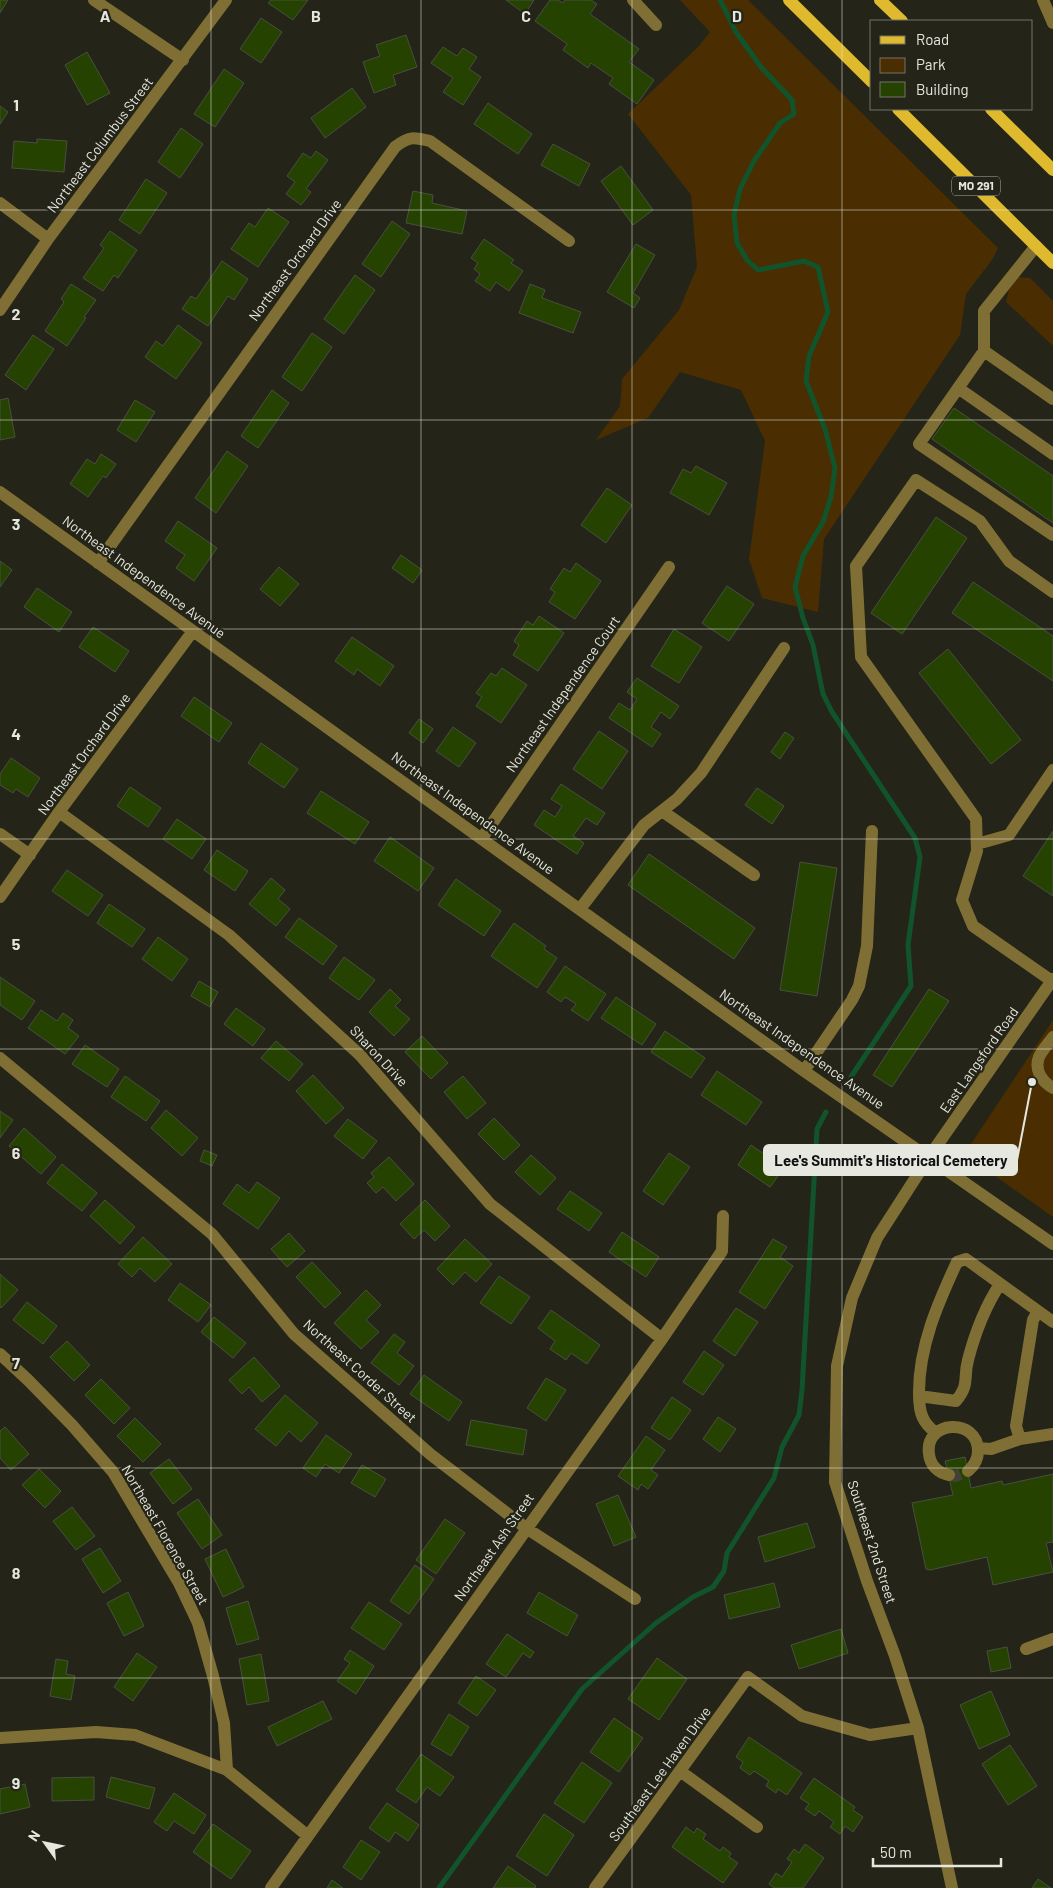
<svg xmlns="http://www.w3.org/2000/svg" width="1053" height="1888" viewBox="0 0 1053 1888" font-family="Barlow,sans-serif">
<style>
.green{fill:#4a2d00}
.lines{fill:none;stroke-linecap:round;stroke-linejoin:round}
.stream{stroke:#11542b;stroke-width:5}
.building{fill:#254200;stroke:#484f42}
.minor-tunnel{stroke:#414236;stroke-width:12;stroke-dasharray:12 6;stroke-linecap:butt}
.minor{stroke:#806f35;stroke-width:12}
.major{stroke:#dfba2e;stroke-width:12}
.grid{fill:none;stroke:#e6e7df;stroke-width:1;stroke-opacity:0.55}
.labels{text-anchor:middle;stroke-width:4.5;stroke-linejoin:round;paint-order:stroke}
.shield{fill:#242518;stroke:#acada3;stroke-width:1}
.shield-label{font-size:12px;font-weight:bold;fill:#e6e7df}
.street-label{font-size:14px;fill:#e6e7df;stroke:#242518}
.grid-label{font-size:16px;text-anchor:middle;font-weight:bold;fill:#e6e7df;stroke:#242518;stroke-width:4.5;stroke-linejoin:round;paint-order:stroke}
.leader{fill:none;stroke:#e6e7df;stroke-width:2}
.callout-dot{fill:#e6e7df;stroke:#242518;stroke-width:2}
.callout{fill:#e6e7df;stroke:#e6e7df;stroke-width:2}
.callout-label{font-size:15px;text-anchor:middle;font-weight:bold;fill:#111}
</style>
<rect width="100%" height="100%" fill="#242518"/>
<!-- green -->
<path class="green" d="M680,0H748L998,248L992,260L966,294L960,335L824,539L818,612L762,598L749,559L765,441L741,390L680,372L648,418L596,440L620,406L622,379L679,310L697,267L691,195L628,114L699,46L710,32Z
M1018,277L1030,278L1053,301V346L1006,302L1009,289Z
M1053,1020V1217L981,1166L971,1144Z"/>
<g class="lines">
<!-- stream -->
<path class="stream" d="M720,0L736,32L761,67L792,100L794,114L780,123L754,161L740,189L734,215L737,243L747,260L758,270L804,261L818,267L828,312L809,356L806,381L825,429L835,468L831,497L823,522L803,556L795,587L803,618L813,645L823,694L832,712L915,838L920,857L908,945L911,986L851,1077
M439,1888L582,1689L656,1623L693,1597L713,1587L724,1571L727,1553L774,1478L782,1447L799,1415L802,1390L817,1129L826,1112"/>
</g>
<!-- building -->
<path class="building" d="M0,0H8L0,13Z
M271,0H308L293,20L268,3Z
M506,0H534L525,14Z
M550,0H558L563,3L565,0H591L597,4L590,14L639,49L629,62L654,80L637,104L609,84L613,78L591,63L588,68L563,50L567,44L535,21Z
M261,18L282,32L261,63L240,49Z
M406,35L417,67L393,75L396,85L374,93L363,62L380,56L376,45Z
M443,47L457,56L463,48L477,57L469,69L481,77L463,105L443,92L453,78L431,63Z
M87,52L110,93L87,105L65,65Z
M224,69L244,83L215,127L194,114Z
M352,88L366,107L325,138L311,118Z
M488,103L532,134L518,154L474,124Z
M0,106L8,112L0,124Z
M181,128L203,144L180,178L158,162Z
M37,139L67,141L64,172L12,168L14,141L37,143Z
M553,144L590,164L579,186L541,165Z
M316,151L328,160L306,189L311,192L301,205L286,194L295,182L287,176L303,153L311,158Z
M621,166L653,210L633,225L601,181Z
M146,179L167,193L140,234L119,220Z
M413,191L433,195L432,203L467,211L462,234L406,223Z
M268,208L289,222L258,267L231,249L249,223L255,227Z
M392,221L410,234L381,277L362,264Z
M110,231L137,250L118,278L114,275L103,291L83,278L104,248L100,245Z
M484,239L514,260L511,263L523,271L509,291L496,282L490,291L475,281L480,274L474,269L478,263L471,258Z
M636,244L655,255L633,293L640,298L634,308L607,292Z
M222,261L248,279L234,300L228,296L208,326L182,309L191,296L196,299Z
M355,275L375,290L344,334L324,319Z
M71,284L96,300L84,317L86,318L67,346L45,331L64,302L61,299Z
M530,284L545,290L542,298L581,312L573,333L519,313Z
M178,325L202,343L176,379L145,357L156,341L163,346Z
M312,333L332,347L302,391L282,377Z
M33,335L54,349L26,390L5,375Z
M272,390L289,403L258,448L241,436Z
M8,398L15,437L0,440V400Z
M135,400L155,412L136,442L117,430Z
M954,408L1053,476V523L932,439Z
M227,451L248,466L216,513L195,498Z
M101,454L116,464L106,478L103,476L88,497L70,484L87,459L95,464Z
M696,466L727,483L709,515L670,493L683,469L691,473Z
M607,488L632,505L606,543L581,525Z
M936,517L967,538L902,634L871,613Z
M178,521L217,548L194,581L176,568L185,555L165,541Z
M401,555L422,570L413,583L392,568Z
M0,561L12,570L0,587Z
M576,563L601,581L575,619L549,602L555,592L550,589L564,568L570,572Z
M279,567L299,584L280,606L260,589Z
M973,582L1053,636V681L952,613Z
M727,586L754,604L729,641L702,623Z
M37,588L72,612L59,632L24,607Z
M539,616L564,633L538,671L513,655L519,645L514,641L527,621L533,625Z
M93,627L129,651L115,672L79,647Z
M674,629L702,647L679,683L651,666Z
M352,637L394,666L380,686L357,669L354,675L335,661Z
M948,649L1021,740L991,764L919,673Z
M502,668L527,685L501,723L476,706L482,697L476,693L491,673L496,676Z
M637,678L679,706L670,719L661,712L651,727L661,734L652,747L609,718L619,703L630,710L637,699L627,692Z
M194,697L232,723L219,742L181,716Z
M419,719L433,729L423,743L409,733Z
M453,727L476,743L459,767L436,751Z
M599,731L628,751L602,789L573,769Z
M785,732L794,738L780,759L771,752Z
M261,743L298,769L284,788L248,763Z
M11,758L40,778L28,797L16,789L13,793L0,785V774Z
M561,784L605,813L597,825L586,818L573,836L584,843L577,854L534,825L544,810L555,817L562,806L551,799Z
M130,787L161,808L148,827L117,806Z
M757,788L784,806L772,824L745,805Z
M321,791L369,822L355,844L307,813Z
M177,819L206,839L192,859L163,839Z
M1053,831V896L1023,876Z
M390,837L434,868L418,891L374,861Z
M217,850L248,871L235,891L204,870Z
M649,854L755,928L734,959L628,885Z
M800,862L837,868L817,996L780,990Z
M67,870L103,895L88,916L52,891Z
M271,878L285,890L278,899L290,909L276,926L249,904Z
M456,879L501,911L484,936L438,905Z
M109,904L145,929L132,947L97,923Z
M299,918L337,946L323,965L285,937Z
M514,923L546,946L544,949L557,958L537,988L491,956Z
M158,937L188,959L172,981L142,959Z
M344,957L375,980L359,1000L329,978Z
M565,966L606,994L588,1021L571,1010L576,1004L565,997L561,1002L547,992Z
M0,977L35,1001L22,1020L0,1005Z
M199,981L218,992L210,1007L191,996Z
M390,989L401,1000L395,1006L410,1019L394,1036L369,1012Z
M929,989L949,1001L892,1087L873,1075Z
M616,997L656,1024L642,1045L601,1018Z
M236,1008L265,1029L253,1046L224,1024Z
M41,1010L57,1021L63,1013L73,1020L68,1028L79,1036L65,1054L28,1028Z
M665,1031L705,1058L691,1078L651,1052Z
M422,1036L448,1063L431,1079L405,1052Z
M276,1041L303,1064L289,1081L261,1058Z
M85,1045L119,1069L107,1087L72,1064Z
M717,1071L762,1102L746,1125L701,1095Z
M313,1075L344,1108L326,1124L296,1091Z
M125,1076L160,1101L146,1121L111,1097Z
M463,1076L486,1103L467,1119L444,1092Z
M166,1110L198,1138L182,1156L151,1128Z
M0,1111L13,1120L0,1138Z
M494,1118L520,1145L504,1160L478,1134Z
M348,1119L377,1141L363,1159L334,1136Z
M24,1128L56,1157L41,1174L9,1146Z
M751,1145L784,1168L770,1187L738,1165Z
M204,1150L217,1155L212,1166L200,1161Z
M669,1153L690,1167L663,1205L643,1191Z
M531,1155L556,1178L540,1195L515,1172Z
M389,1157L414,1184L396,1201L383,1187L376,1193L367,1183L374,1177L371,1173Z
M62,1164L97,1193L82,1211L47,1183Z
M257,1182L280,1198L258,1229L223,1204L237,1184L249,1193Z
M570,1191L602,1213L589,1231L557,1209Z
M105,1200L135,1227L120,1244L90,1216Z
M425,1200L450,1226L435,1241L424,1230L414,1239L400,1224Z
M622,1232L659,1257L646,1277L609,1252Z
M289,1233L305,1251L287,1267L271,1249Z
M143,1237L172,1264L155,1282L140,1268L132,1277L118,1264Z
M465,1239L492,1264L476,1282L465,1272L453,1285L437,1269Z
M773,1239L787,1247L780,1257L793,1266L765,1309L739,1292Z
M312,1262L341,1293L325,1308L296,1277Z
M0,1274L18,1290L1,1308L0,1307Z
M499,1276L530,1297L511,1324L480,1303Z
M180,1283L211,1305L198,1322L168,1300Z
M366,1290L381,1305L366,1320L379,1332L361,1349L334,1323Z
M27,1302L57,1326L43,1344L13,1320Z
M736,1308L758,1322L735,1356L713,1341Z
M551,1310L600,1345L587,1364L571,1353L566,1360L550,1349L555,1341L538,1328Z
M214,1317L246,1343L233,1358L201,1332Z
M394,1334L405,1342L397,1353L414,1366L399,1385L371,1363Z
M67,1341L90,1365L74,1381L50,1357Z
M704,1351L724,1365L703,1395L683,1382Z
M254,1357L280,1386L262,1402L249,1387L242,1394L229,1380Z
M424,1375L462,1402L449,1421L410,1394Z
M546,1378L566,1390L546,1421L527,1408Z
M101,1379L130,1408L114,1424L85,1395Z
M285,1395L318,1423L301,1442L289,1431L276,1446L255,1429Z
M672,1397L691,1410L670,1440L651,1428Z
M718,1417L736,1429L720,1452L703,1439Z
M135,1418L161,1444L143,1462L117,1436Z
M471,1420L527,1430L523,1455L466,1445Z
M5,1427L29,1454L11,1470L0,1458V1431Z
M326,1435L352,1454L339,1473L325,1464L316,1477L303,1468Z
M646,1436L665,1450L651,1470L658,1475L648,1489L641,1484L638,1490L618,1476Z
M965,1457L971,1488L1002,1481L1003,1485L1053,1474V1542L1046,1543L1053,1572L993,1585L987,1557L930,1570L926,1569L912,1503L953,1495L945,1461Z
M169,1459L192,1489L173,1504L150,1473Z
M362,1465L386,1479L375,1497L351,1483Z
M39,1469L61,1491L45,1508L22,1485Z
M618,1495L636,1537L614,1546L596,1504Z
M198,1499L222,1535L202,1549L177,1513Z
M72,1507L95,1536L76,1550L53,1521Z
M445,1519L465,1533L436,1574L416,1560Z
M807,1523L815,1547L765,1562L758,1537Z
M100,1548L121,1581L103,1593L82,1559Z
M226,1549L244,1587L223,1597L205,1559Z
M415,1565L434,1579L409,1614L390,1601Z
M774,1583L780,1607L729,1619L724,1595Z
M128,1592L144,1626L124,1636L107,1603Z
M539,1592L578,1615L567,1636L527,1613Z
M248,1601L259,1639L237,1645L226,1608Z
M369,1602L402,1624L384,1650L351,1628Z
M841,1629L848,1653L799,1669L791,1645Z
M507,1634L534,1652L530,1658L523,1653L506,1677L486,1664Z
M1007,1647L1011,1668L991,1672L987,1651Z
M350,1650L374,1666L356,1694L337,1681L350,1663L344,1659Z
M137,1653L157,1667L133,1701L114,1687Z
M261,1654L269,1701L247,1705L239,1659Z
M657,1658L687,1679L659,1720L628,1699Z
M56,1659L68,1661L66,1674L75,1676L71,1700L50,1696Z
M476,1676L496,1690L477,1716L458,1703Z
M991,1691L1010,1735L979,1749L960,1705Z
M323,1701L332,1719L277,1746L268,1727Z
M449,1714L469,1727L451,1756L431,1744Z
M614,1718L643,1738L619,1772L590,1752Z
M749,1737L802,1773L787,1795L778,1789L776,1793L766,1786L769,1781L754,1771L750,1775L740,1768L743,1762L736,1757Z
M1010,1745L1037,1786L1008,1805L982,1764Z
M421,1754L454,1777L440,1796L427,1787L416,1803L396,1790Z
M582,1762L612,1783L584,1823L554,1803Z
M94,1777V1800L52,1801V1778Z
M111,1777L155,1788L149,1809L106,1797Z
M814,1778L855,1807L853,1810L863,1817L853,1832L845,1826L840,1834L830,1827L834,1822L819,1811L815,1816L805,1809L809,1804L800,1798Z
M25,1784L30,1807L0,1814V1789Z
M174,1793L206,1815L194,1834L174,1821L167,1831L154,1822Z
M387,1803L419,1825L408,1841L395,1832L389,1842L369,1828Z
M544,1814L574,1835L547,1876L516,1856Z
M213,1824L251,1851L231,1879L193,1852Z
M686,1827L694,1833L697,1828L706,1834L703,1839L720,1851L723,1847L731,1853L729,1857L738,1863L723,1883L672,1847Z
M361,1840L380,1852L361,1880L343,1867Z
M805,1844L824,1858L803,1888H774L769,1884L776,1873L782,1877L792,1862L787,1859L794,1849L799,1853Z
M508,1866L536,1886L535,1888H493Z
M1038,1879L1051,1888H1032Z
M332,1880L343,1888H327Z"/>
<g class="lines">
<!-- minor-tunnel -->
<path class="minor-tunnel" d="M949,1475L956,1476L968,1471"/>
<!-- minor -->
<path class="minor" d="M94,0L183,60
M633,0L656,25
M1043,0L1053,23
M0,203L48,239
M0,310L48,239L226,0
M984,351V311L1036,246
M958,388L1053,454
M1053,399L984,351L919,444L1053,535
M0,492L804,1071L1053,1244
M98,563L395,147C409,136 414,137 430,141L569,241
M662,811L754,875
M59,812L229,935L360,1055L490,1204L662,1339
M0,834L30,855
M482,838L669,567
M977,844L1009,835L1053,770
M0,897L59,812L193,631
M580,909L644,825L677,799L701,773L784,648
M1052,981L973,926L962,900L977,851L976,819L861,657L856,566L916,480L980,521L1009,561L1053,592
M1053,1037C1049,1043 1042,1050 1039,1057C1034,1070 1042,1082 1053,1088
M0,1058L212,1234L294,1334L430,1454L526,1528L635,1599
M804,1071L852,1000L859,986L867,946L872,831
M0,1354L28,1380L72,1425L113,1472L179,1583L198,1623L213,1676L224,1723L227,1770
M919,1396L956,1401C970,1384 963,1379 968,1360C975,1333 985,1307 1000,1284
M936,1433C931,1429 926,1425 923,1418C919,1411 919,1400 919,1392C919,1346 938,1303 957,1262L966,1259L1053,1322
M1020,1439L1016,1426L1033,1320L1038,1311
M978,1448L991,1449L1020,1439L1053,1434
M949,1475C938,1473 930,1465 929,1454C924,1420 978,1417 978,1451C978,1459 974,1466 968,1471
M1026,1649L1053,1639
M0,1738L96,1732L135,1735L227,1770L308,1836
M680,1771L757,1827
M271,1888L662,1339L722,1251L723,1216
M595,1888L748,1677L802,1716L870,1735L918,1728
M952,1888L918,1728L895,1656L867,1581L835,1482L837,1366L852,1298L877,1238L929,1157L1053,979"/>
<!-- major -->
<path class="major" d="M789,0L872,82
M880,0L902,21
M898,109L1053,263
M991,109L1053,170"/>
</g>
<!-- grid -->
<path class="grid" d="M211,0V1888M421,0V1888M632,0V1888M842,0V1888M0,210H1053M0,420H1053M0,629H1053M0,839H1053M0,1049H1053M0,1259H1053M0,1468H1053M0,1678H1053"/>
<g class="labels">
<!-- shield labels -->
<rect class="shield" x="952" y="176.5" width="48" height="19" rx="4"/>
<g class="shield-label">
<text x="976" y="190">MO 291</text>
</g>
<!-- street labels -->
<g class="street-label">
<text transform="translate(100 145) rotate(-53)" y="5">Northeast Columbus Street</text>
<text transform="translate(295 260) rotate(-54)" y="5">Northeast Orchard Drive</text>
<text transform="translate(144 577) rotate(36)" y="5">Northeast Independence Avenue</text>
<text transform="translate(563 694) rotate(-55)" y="5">Northeast Independence Court</text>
<text transform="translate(84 754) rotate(-54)" y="5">Northeast Orchard Drive</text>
<text transform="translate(473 813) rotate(36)" y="5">Northeast Independence Avenue</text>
<text transform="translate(802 1049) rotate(35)" y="5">Northeast Independence Avenue</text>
<text transform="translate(379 1056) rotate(47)" y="5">Sharon Drive</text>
<text transform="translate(979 1060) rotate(-55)" y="5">East Langsford Road</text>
<text transform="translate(360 1371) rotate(42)" y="5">Northeast Corder Street</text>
<text transform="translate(165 1535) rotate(60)" y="5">Northeast Florence Street</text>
<text transform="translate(872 1542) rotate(72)" y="5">Southeast 2nd Street</text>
<text transform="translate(494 1547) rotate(-55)" y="5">Northeast Ash Street</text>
<text transform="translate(660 1774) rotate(-54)" y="5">Southeast Lee Haven Drive</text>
</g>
</g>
<g class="grid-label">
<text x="105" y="22">A</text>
<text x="316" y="22">B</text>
<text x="526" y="22">C</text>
<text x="737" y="22">D</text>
<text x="16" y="111">1</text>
<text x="16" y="320">2</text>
<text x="16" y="530">3</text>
<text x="16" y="740">4</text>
<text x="16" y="950">5</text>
<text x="16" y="1159">6</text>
<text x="16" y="1369">7</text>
<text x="16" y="1579">8</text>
<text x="16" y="1789">9</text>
</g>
<!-- callouts -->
<path class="leader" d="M1032 1082L1017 1160"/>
<circle class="callout-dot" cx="1032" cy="1082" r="5"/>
<rect class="callout" x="764" y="1145" width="253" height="30" rx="5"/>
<g class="callout-label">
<text x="891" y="1166">Lee's Summit's Historical Cemetery</text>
</g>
<!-- legend -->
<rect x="870" y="20" width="162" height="90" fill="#242518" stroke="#727368"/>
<rect x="880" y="36" width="25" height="8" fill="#dfba2e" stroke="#727368"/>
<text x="916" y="45" font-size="15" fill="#e6e7df">Road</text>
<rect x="880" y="58" width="25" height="15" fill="#4a2d00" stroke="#727368"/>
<text x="916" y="70" font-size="15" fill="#e6e7df">Park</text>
<rect x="880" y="82" width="25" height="15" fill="#254200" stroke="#727368"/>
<text x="916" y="95" font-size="15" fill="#e6e7df">Building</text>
<!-- north arrow -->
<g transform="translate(45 1843) rotate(303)" stroke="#242518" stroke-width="4" paint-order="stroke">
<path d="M0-4L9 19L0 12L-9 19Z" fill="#e6e7df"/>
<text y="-8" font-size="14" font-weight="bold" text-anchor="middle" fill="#e6e7df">N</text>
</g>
<!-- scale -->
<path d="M873 1858v8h128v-8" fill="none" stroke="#e6e7df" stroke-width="2.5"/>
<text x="880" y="1858" font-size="15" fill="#e6e7df" stroke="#242518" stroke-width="4" paint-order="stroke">50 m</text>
</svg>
